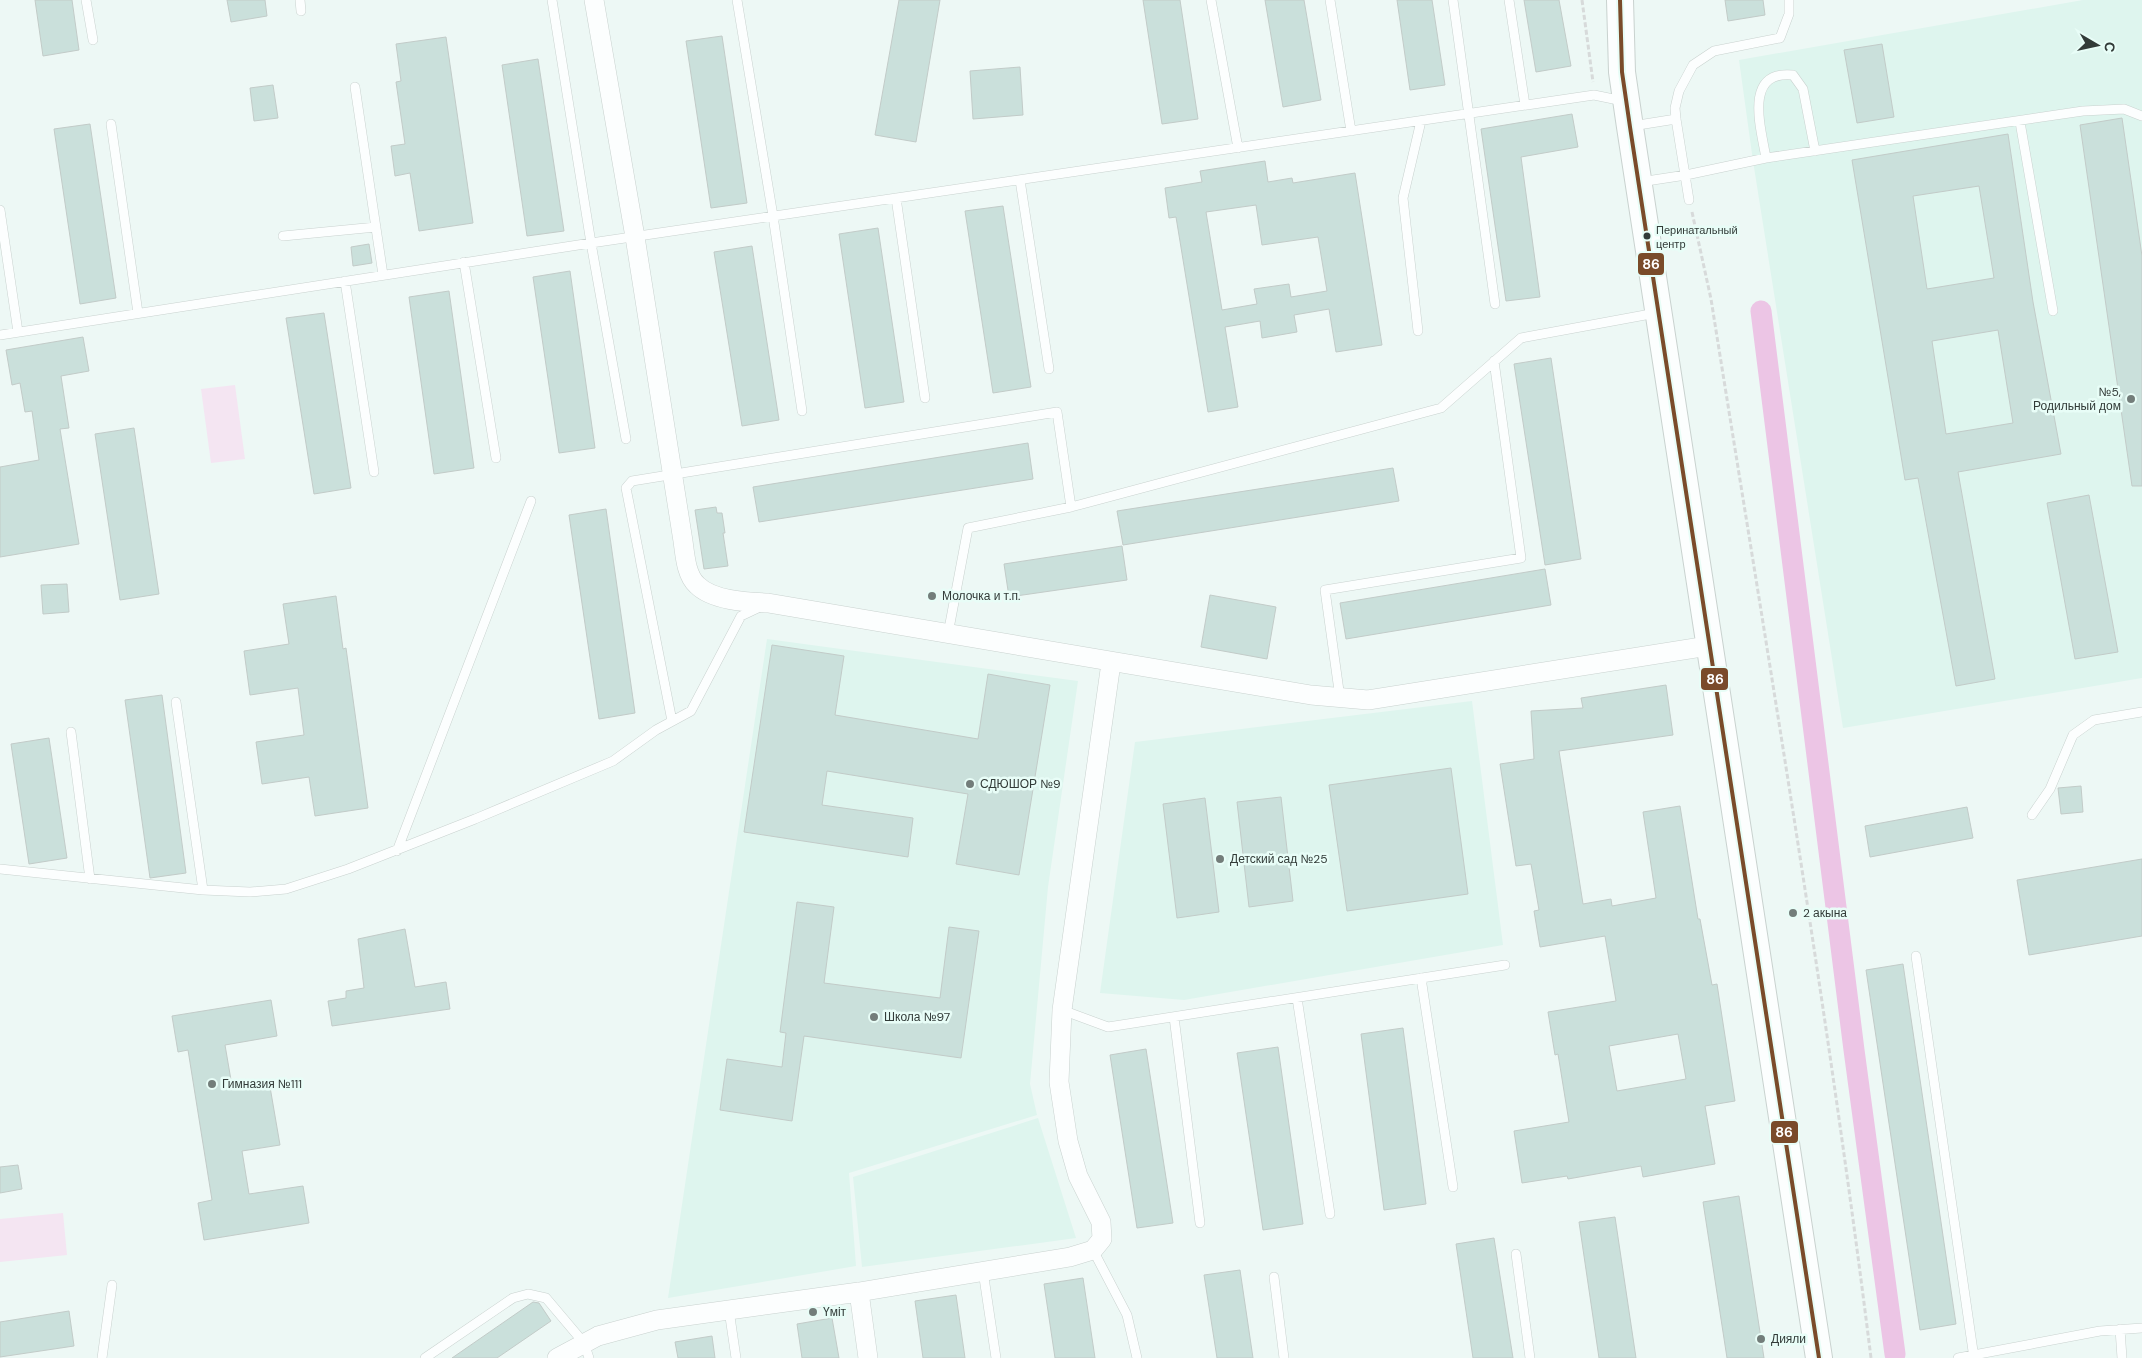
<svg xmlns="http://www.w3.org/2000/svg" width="2142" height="1358" viewBox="0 0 2142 1358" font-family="'DM Sans',sans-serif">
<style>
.built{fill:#def5ee}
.green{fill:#f4e5f2}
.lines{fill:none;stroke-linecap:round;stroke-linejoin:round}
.canal{stroke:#ecc5e5;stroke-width:21}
.building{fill:#cae0db;stroke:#c2cbc8;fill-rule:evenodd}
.lane-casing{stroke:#c9d2cf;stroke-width:10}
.street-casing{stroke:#c9d2cf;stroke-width:20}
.secondary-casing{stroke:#c9d2cf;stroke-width:28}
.path{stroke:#d7dada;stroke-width:3;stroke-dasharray:5 2.5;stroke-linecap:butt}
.lane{stroke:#fcfefe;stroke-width:9}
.street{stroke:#fcfefe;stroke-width:19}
.secondary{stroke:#fcfefe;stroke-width:26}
.bus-1-casing{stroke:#e8fdf7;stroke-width:8}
.bus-1{stroke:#7a4b2a;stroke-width:4}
.bus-dot{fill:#323b38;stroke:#e8fdf7;stroke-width:2}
.poi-dot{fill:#737d7a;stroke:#e8fdf7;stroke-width:2}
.labels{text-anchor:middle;stroke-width:5;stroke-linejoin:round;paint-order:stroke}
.bus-label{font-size:11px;fill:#323b38;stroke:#e8fdf7;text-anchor:start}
.poi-label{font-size:12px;fill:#323b38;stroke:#e8fdf7;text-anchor:start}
.line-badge{stroke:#e8fdf7;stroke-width:2}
.badge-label{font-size:14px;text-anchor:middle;font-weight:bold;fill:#fff}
</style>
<rect width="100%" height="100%" fill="#edf8f5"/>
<!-- built -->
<path class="built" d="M2083,0H2142V678L1843,728L1753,161L1739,60Z
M767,639L1078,681L1048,887L1030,1084L1037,1115L849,1173L856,1266L668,1298Z
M1472,701L1503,945L1184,1000L1100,993L1135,742Z
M1038,1118L1076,1238L862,1267L853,1177Z"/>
<!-- green -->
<path class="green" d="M235,385L245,459L211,463L201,389Z
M63,1213L67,1255L0,1262V1219Z"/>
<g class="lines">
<!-- canal -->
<path class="canal" d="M1761,311L1854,1050L1895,1354"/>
</g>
<!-- building -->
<path class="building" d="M35,0H72L79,50L43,56Z
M227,0H265L267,16L231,22Z
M899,0H940L916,142L875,135Z
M1143,0H1180L1198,119L1162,124Z
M1265,0H1304L1321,100L1283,107Z
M1397,0H1432L1445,85L1410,90Z
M1524,0H1559L1571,66L1536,72Z
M1725,0H1763L1765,15L1728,21Z
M722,36L747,203L711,208L686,41Z
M446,37L473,223L419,231L410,173L395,176L391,146L405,144L396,82L401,81L396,44Z
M1882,44L1894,117L1857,123L1844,50Z
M538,59L564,231L527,236L502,65Z
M1020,67L1023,115L973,119L970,71Z
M273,85L278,118L254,121L250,88Z
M1572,114L1578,147L1521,157L1540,297L1506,301L1481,129Z
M2122,118L2142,256V486H2132L2080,125Z
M90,124L116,298L80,304L54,129Z
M2008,134L2033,302L2061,454L1958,472L1995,679L1956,686L1918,478L1905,480L1852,160ZM1979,186L1994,278L1927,289L1913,196ZM1998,330L2013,423L1946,434L1932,341Z
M1265,161L1268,182L1292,178L1293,183L1355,173L1382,345L1336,352L1329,309L1294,315L1297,332L1262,338L1260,321L1225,327L1238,407L1208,412L1176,217L1169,218L1165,188L1202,182L1200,171ZM1256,205L1262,245L1318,237L1327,291L1291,297L1289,284L1254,289L1257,304L1222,310L1206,212Z
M1003,206L1031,387L993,393L965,211Z
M878,228L904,402L865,408L839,234Z
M369,244L372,263L353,266L351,247Z
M752,246L779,420L742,426L714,252Z
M570,271L595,448L559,453L533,277Z
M449,291L474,468L434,474L409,297Z
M324,313L351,488L314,494L286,318Z
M83,337L89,371L61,376L69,428L60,429L79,544L0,557V467L39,460L32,411L25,412L20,383L12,385L6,350Z
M1551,358L1581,559L1545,565L1514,364Z
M134,428L159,594L120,600L95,434Z
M1028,443L1033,479L759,522L753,487Z
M1393,468L1399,501L1123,545L1117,511Z
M2089,495L2118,652L2075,659L2047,503Z
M716,507L717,513H722L725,533H723L728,566L704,569L695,510Z
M606,509L635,713L599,719L569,515Z
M1122,546L1127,580L1009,597L1004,564Z
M1545,569L1551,605L1346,639L1340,603Z
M67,584L69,612L43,614L41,585Z
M1210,595L1276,607L1267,659L1201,647Z
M336,596L343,649L346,648L368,808L315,816L309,777L262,784L256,742L304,735L298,688L250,695L244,651L289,644L283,604Z
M772,645L844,656L835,715L978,739L988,674L1050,685L1019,875L956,864L968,794L827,771L822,805L913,818L908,857L744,832Z
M1666,685L1673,735L1559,751L1583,904L1611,899L1612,906L1656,898L1643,812L1680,806L1698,919H1700L1712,985L1717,984L1735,1101L1705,1106L1715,1164L1643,1177L1641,1166L1568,1179L1567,1176L1522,1183L1514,1131L1569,1122L1558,1054L1555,1055L1548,1012L1616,1001L1605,936L1540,947L1534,911L1539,910L1531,864L1516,866L1500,764L1534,759L1531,711L1583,708L1581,698ZM1678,1034L1686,1079L1617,1091L1609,1046Z
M162,695L186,873L150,878L125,700Z
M49,738L67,858L29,864L11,744Z
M1451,768L1468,894L1347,911L1329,785Z
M2081,786L2083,812L2061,814L2058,788Z
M1281,797L1293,901L1249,907L1237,802Z
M1205,798L1219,912L1177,918L1163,804Z
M1967,807L1973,838L1870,857L1865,826Z
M2142,859V936L2029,955L2017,880Z
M797,902L834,907L824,983L940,998L949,927L979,931L961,1058L804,1036L792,1121L720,1110L727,1059L782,1067L786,1033L780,1032Z
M405,929L415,987L446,982L450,1009L332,1026L328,1001L346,998V991L364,988L358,939Z
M1903,964L1956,1324L1920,1330L1866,970Z
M271,1000L277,1036L225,1045L232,1086L269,1081L280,1145L242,1151L249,1194L303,1186L309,1223L204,1240L198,1203L212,1200L188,1050L178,1052L172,1016Z
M1403,1028L1426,1204L1384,1210L1361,1034Z
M1278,1047L1303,1224L1263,1230L1237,1053Z
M1146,1049L1173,1223L1137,1228L1110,1055Z
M18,1165L22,1189L0,1193V1167Z
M1739,1196L1764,1358H1727L1703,1202Z
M1615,1217L1636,1358H1599L1579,1222Z
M1494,1238L1513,1358H1473L1456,1244Z
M1240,1270L1253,1358H1217L1204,1275Z
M1083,1278L1095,1358H1055L1044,1284Z
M956,1295L965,1358H923L915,1301Z
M533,1302L539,1303L551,1321L497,1358H452Z
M69,1311L74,1346L0,1357V1322Z
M832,1318L839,1358H802L797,1324Z
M712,1336L715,1358H678L675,1342Z"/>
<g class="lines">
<!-- lane casing -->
<g class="lane-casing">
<path id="lane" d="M86,0L93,40
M300,0L301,11
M552,0L591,243L626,439
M737,0L773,216L802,411
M1211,0L1238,148
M1330,0L1351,131
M1453,0L1495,304
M1509,0L1525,105
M355,87L383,275
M2020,122L2053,311
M111,124L138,313
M1632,126L1676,119
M1766,158C1761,128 1743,70 1793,75L1803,89L1815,151
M1020,180L1049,369
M1640,182L1686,175L1766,158L2083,111L2124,109L2142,116
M896,198L925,398
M1689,200L1676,119L1675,108L1679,91L1693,65L1714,51L1780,38L1789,14V0
M0,210L18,332
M283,236L376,227
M464,262L496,458
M345,281L374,472
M1418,331L1403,198L1421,121
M0,335L591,243L1594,95L1623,101
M948,634L968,528L1071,507L1441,408L1521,338L1656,313
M1340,698L1325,590L1521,558L1494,361
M176,702L203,890
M672,721L626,488L632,481L1057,412L1071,507
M71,732L90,879
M2032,815L2050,789L2073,735L2094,720L2142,712
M397,851L531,501
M0,869L203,890L250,892L286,889L348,869L475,819L613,761L656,730L691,711L741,616L760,607
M1916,956L1974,1358
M1421,978L1453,1187
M1297,998L1330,1214
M1062,1010L1108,1027L1505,965
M1174,1017L1200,1223
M1093,1250L1127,1315L1137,1358
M1516,1254L1530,1358
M983,1271L996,1358
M1274,1277L1284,1358
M729,1310L736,1358
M2120,1329L2122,1358
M102,1358L112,1285
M425,1358L513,1298L528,1294L546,1298L584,1343L589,1358
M1958,1358L2100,1331L2142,1328"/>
</g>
<!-- street casing -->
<g class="street-casing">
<path id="street" d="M594,0L635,237L683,541C685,555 686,575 697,585C713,601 747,602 768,603L1311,695L1368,700L1708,646
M859,1292L868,1358
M557,1358L598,1336L657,1320L859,1292L1070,1257L1093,1250L1102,1239L1101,1222L1078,1176L1068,1141L1059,1082L1062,1010L1111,663"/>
</g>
<!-- secondary casing -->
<g class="secondary-casing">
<path id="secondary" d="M1620,0L1622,72L1630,127L1819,1358"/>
</g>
<!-- path -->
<path class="path" d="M1582,0L1593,82
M1692,212L1711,299C1767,651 1827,1004 1871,1358"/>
<!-- lane -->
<use href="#lane" class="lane"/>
<!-- street -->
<use href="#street" class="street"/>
<!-- secondary -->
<use href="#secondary" class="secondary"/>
<!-- bus-1 casing -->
<g class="bus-1-casing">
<path id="bus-1" d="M1620,0L1622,72L1630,127L1819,1358"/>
</g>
<!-- bus-1 -->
<use href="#bus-1" class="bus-1"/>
</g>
<!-- markers -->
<circle class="bus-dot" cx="1647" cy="236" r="4.5"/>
<g class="poi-dot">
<circle cx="2131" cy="399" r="5"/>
<circle cx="932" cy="596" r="5"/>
<circle cx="970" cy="784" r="5"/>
<circle cx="1220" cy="859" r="5"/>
<circle cx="1793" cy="913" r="5"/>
<circle cx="874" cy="1017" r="5"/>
<circle cx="212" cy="1084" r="5"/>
<circle cx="813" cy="1312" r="5"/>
<circle cx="1761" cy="1339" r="5"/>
</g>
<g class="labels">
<!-- bus labels -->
<g class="bus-label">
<text x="1656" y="234">Перинатальный<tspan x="1656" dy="14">центр</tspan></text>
</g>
<!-- poi labels -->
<g class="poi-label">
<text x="2121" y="396" text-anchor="end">№5,<tspan x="2121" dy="14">Родильный дом</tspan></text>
<text x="942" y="600">Молочка и т.п.</text>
<text x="980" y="788">СДЮШОР №9</text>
<text x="1230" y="863">Детский сад №25</text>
<text x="1803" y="917">2 акына</text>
<text x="884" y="1021">Школа №97</text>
<text x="222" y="1088">Гимназия №111</text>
<text x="823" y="1316">Үміт</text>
<text x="1771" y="1343">Дияли</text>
</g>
</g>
<g class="line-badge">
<rect x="1637" y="252" width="28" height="24" rx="5" fill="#7a4b2a"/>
<rect x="1700" y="667" width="29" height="24" rx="5" fill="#7a4b2a"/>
<rect x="1770" y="1120" width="29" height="24" rx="5" fill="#7a4b2a"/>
</g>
<g class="badge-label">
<text x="1651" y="269">86</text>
<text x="1715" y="684">86</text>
<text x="1784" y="1137">86</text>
</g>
<!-- north arrow -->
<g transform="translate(2097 45) rotate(99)" stroke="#e8fdf7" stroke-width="4" paint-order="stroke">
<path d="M0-4L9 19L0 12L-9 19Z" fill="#323b38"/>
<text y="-8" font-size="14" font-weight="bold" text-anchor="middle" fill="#323b38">С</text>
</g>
</svg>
